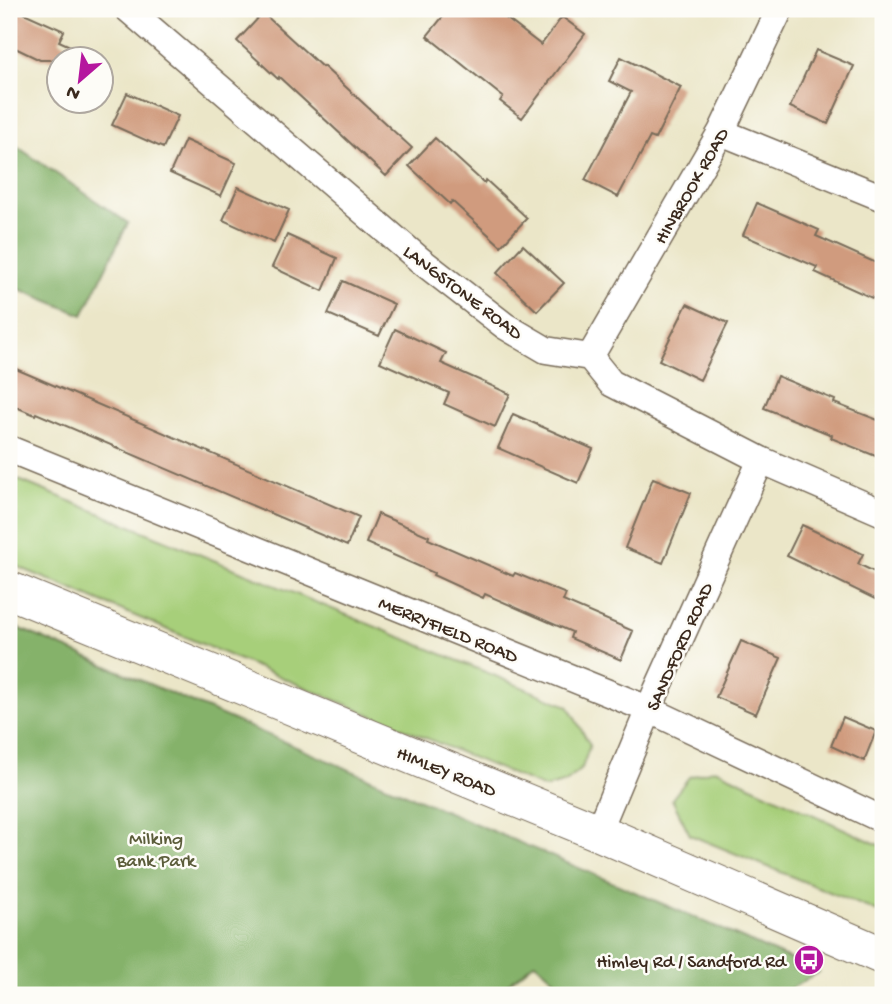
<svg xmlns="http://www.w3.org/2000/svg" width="892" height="1004" viewBox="0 0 892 1004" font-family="'Gochi Hand',sans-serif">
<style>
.green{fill:#a7cf7a;stroke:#717c4c;stroke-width:2}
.forest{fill:#85b26a;stroke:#606e44;stroke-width:2}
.building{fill:#d09b7e}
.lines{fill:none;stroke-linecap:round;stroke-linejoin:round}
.street-casing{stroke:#796c5a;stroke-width:29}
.secondary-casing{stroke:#796c5a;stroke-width:39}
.street{stroke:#fff;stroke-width:26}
.secondary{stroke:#fff;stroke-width:37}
.labels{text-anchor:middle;stroke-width:5;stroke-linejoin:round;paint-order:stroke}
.street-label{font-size:19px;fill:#3b2a1e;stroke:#fdfcf7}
.park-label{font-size:19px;fill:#5b5c3a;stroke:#fdfcf7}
.poi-label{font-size:19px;fill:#3b2a1e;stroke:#fdfcf7;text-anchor:end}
</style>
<rect width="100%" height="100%" fill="#fdfcf7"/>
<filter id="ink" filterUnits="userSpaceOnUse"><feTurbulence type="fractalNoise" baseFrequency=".0143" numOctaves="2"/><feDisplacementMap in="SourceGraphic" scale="14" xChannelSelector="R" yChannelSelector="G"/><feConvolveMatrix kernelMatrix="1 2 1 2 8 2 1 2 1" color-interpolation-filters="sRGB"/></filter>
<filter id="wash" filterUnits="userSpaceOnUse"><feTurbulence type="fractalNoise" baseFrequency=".00686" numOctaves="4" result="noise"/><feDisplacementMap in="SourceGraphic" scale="28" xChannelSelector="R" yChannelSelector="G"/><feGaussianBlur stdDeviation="1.57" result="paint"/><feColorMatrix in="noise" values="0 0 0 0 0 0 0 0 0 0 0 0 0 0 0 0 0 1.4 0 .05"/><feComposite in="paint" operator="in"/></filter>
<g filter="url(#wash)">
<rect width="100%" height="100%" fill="#ebe6c8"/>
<!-- green -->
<path class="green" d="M9,476L568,706L590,745L582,768L566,782L545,788L9,563Z
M715,769L883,847V914L690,835L672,799L689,777Z"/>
<!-- forest -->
<path class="forest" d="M9,141L128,223L83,315L9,285Z
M9,624L712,925L819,972L780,995H572L535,962L502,989L506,995H9Z"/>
<g id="blocks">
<!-- building -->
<path class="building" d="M9,9H15L64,31L59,41L101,60H40L9,45Z
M449,9H494L541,45L562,17L585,34L522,118L500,101L503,97L427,36Z
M263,13L322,67L323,66L412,148L386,176L279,77L278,79L237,41Z
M816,50L854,66L828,124L790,107Z
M621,57L681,87L655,139L650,137L618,197L585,180L631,92L609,81Z
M127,93L178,116L163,148L112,125Z
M435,138L484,183L486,180L527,218L501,246L452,201L450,204L409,166Z
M185,140L236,163L221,196L170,173Z
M238,187L289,210L274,243L223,220Z
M757,203L819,230L816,236L883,266V303L815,272L817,267L743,235Z
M287,235L337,258L323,291L272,267Z
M523,245L564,283L537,311L497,273Z
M343,281L394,304L379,336L328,314Z
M687,304L728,323L700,380L659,360Z
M395,329L446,353L441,363L510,394L495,427L444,404L449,393L380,362Z
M9,366L359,517L347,546L36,413L35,415L9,404Z
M777,376L835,400L834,403L883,422V459L831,438L832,435L764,408Z
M513,414L593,449L578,483L498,448Z
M653,478L691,493L663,563L625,548Z
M378,514L429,536L428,539L513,576L515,573L566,594L563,601L633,631L621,660L570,638L572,632L485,594L483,598L433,575L434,573L366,543Z
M802,525L863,554L858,564L883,576V603L787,556Z
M741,641L781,658L756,714L716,697Z
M843,717L876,731L864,761L831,746Z"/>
</g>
</g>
<g filter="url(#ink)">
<use href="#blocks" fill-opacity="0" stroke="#796c5a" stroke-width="2"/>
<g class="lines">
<!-- street casing -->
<g class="street-casing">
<path id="street" d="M128,9L420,260L505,326L546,350L590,357L611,383L761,460L883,513
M721,132L883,198
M590,357L721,132L780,9
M9,449L650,710L883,820
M598,832L657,690L761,460"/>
</g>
<!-- secondary casing -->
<g class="secondary-casing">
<path id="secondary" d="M9,590L598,832L883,956"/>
</g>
<!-- street -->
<use href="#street" class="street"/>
<!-- secondary -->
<use href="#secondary" class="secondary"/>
</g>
</g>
<!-- icons -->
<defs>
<g id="bus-disc" transform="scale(1.575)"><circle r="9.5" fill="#b5179e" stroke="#fdfcf7"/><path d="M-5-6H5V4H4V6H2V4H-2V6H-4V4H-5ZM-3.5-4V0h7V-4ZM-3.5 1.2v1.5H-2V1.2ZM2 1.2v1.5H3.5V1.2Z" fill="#fff"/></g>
</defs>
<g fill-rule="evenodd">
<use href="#bus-disc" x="809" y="960"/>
</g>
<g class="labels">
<!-- street labels -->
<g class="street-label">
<text transform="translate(690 185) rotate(-60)" y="7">HINBROOK ROAD</text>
<text transform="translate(464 291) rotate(37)" y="7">LANGSTONE ROAD</text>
<text transform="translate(449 628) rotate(22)" y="7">MERRYFIELD ROAD</text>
<text transform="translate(678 646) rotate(-66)" y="7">SANDFORD ROAD</text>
<text transform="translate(447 770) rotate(22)" y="7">HIMLEY ROAD</text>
</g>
<!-- park labels -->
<g class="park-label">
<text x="156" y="844">Milking<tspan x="156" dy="22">Bank Park</tspan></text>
</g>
<!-- poi labels -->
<g class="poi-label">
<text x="786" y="967">Himley Rd / Sandford Rd</text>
</g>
</g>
<!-- margin -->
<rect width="892" height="1004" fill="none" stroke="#fdfcf7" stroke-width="35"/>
<!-- north arrow -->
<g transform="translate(80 80) rotate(208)"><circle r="33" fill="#fdfcf7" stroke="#afa8a0" stroke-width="2"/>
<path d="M0-5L12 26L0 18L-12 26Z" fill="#b5179e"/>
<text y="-10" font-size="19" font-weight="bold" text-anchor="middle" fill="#3b2a1e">N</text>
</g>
</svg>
